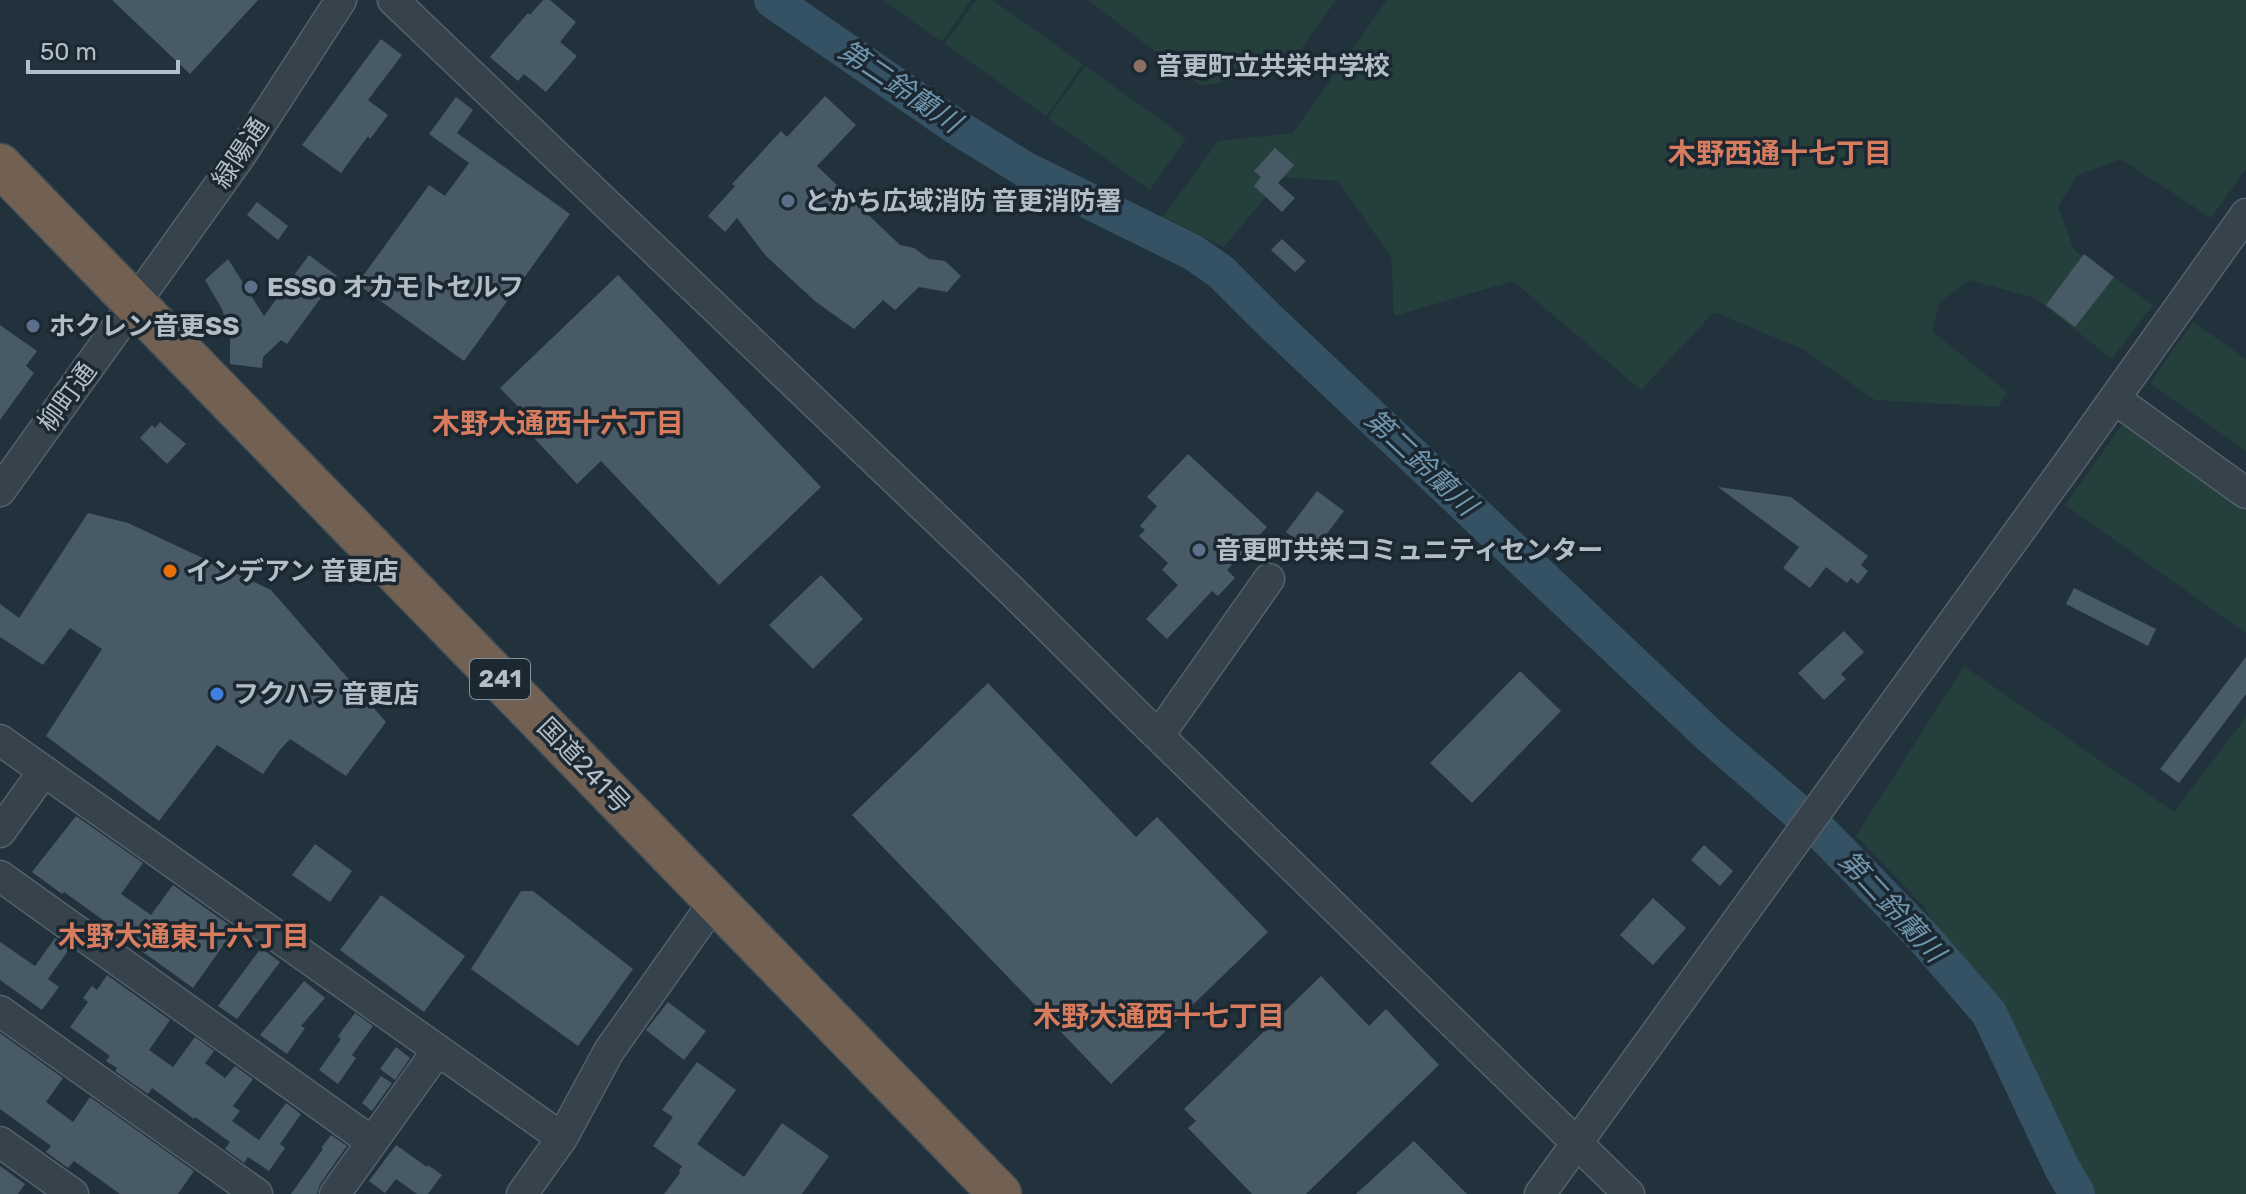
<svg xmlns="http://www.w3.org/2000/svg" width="2246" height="1194" viewBox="0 0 2246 1194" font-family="Rubik,'Noto Sans JP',sans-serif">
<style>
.green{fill:#253f3d}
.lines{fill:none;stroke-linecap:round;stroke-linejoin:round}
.river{stroke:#355164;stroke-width:36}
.building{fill:#485a65}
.minor-casing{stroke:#54616a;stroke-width:33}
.highway-casing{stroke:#414e57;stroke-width:45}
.minor{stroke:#36434c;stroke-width:30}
.highway{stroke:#726053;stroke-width:42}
.education-dot{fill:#8d6e63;stroke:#1b2831;stroke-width:3}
.service-dot{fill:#5c6f8a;stroke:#1b2831;stroke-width:3}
.food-dot{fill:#e8710a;stroke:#1b2831;stroke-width:3}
.shop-dot{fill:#3f7fe0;stroke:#1b2831;stroke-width:3}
.labels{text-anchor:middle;stroke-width:7;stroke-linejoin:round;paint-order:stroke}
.shield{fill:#1b2831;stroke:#84919b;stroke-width:2}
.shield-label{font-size:24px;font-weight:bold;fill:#b1bec8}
.poi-label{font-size:26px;font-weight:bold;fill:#b1bec8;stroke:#1b2831;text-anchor:start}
.street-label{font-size:26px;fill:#b1bec8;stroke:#1b2831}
.water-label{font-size:28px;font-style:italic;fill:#7095ac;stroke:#1b2831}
.neighbourhood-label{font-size:28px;font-weight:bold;fill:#d77c5e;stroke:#1b2831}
</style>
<rect width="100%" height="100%" fill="#22323c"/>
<!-- green -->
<path class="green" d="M883,0H971L942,42Z
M976,0H992L1083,64L1046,116L945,44Z
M1088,0H1336L1287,69L1201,86Z
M1387,0H2246V169L2211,218L2121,159L2078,175L2058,206L2074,250L2153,305L2112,359L2035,298L1970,280L1939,303L1932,331L2007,392L1998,407L1875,400L1804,350L1714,312L1641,390L1513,281L1394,316L1391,257L1338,181L1282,177L1224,247L1163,217L1218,141L1293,133Z
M1085,66L1186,138L1150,190L1048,118Z
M2193,322L2246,359V451L2150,383Z
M2127,418L2246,504V633L2065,505Z
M1964,666L2174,812L2246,717V1194H2085L1923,905L1856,836Z"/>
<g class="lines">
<!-- river -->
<path class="river" d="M772,0L958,128L1026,170L1194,253L1221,272L1267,318L1710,736L1822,833L1923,937L1989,1013L2062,1168L2077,1194"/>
</g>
<!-- building -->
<path class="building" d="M112,0H258L190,74Z
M543,0H550L576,22L560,42L577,56L546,92L524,74L518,81L490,57L528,13L530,15Z
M381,39L402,55L368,100L388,115L370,139L368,136L341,173L302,145Z
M825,96L856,125L817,166L900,245L914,248L929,259L945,261L961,276L947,292L919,287L895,310L883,300L854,329L816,302L766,256L737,218L725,232L708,216L735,186L732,184L781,131L787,137Z
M456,97L473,110L457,133L570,214L464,361L357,284L429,185L445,196L469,163L429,134Z
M1275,148L1294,165L1278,183L1295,198L1282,212L1254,186L1261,177L1254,171Z
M257,202L288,226L278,240L247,215Z
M1282,239L1306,261L1295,272L1271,250Z
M2084,254L2114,277L2075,327L2046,305Z
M309,255L337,276L287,344L281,340L263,357L262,368L230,364V333L222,309L205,280L228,259L264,316Z
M618,275L821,487L719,585L601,461L577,484L519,422L526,415L500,388Z
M0,325L37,351L26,366L34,373L0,420Z
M160,422L186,444L167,464L140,438L152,425L155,428Z
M1188,454L1267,527L1227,570L1235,578L1218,596L1212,591L1167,639L1146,619L1178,585L1162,570L1168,563L1139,536L1145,530L1140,526L1157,506L1147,497Z
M1718,487L1791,497L1868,556L1861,565L1868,571L1858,584L1851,578L1847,583L1826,567L1810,588L1783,568L1799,547Z
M1317,491L1344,511L1313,552L1286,532Z
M88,513L128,523L271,590L386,722L346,776L290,739L279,751L263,774L217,745L159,821L46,736L102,649L70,628L43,665L0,637V604L19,618Z
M821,575L863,619L813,669L769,625Z
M2074,588L2156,629L2148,646L2066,604Z
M1844,631L1864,652L1841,674L1846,679L1824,700L1798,673Z
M2246,657V694L2179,783L2160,769Z
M1520,671L1561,711L1472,803L1430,763Z
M988,683L1136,837L1157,817L1268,932L1111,1084L852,815Z
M76,816L143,863L121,894L151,915L173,885L235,929L193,988L122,937L124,935L64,892L62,894L32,872Z
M315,844L352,871L330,902L292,875Z
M1704,845L1733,871L1720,886L1691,860Z
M521,891H533L633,969L578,1046L471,969Z
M381,895L465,956L424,1012L340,950Z
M1653,898L1686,928L1653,965L1620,935Z
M55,938L70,948L48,979L59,987L42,1010L0,980V942L35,966Z
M261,948L280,962L237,1019L218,1006Z
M107,975L170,1020L149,1050L173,1067L195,1037L214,1051L205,1063L225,1078L235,1066L253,1079L233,1106L240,1111L232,1121L259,1140L286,1103L301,1114L280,1144L285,1148L269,1171L248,1157L244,1163L225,1149L230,1142L195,1117L194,1119L152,1088L148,1094L115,1071L117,1068L106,1061L110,1056L70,1027L88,1002L83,998L92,986L97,990Z
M1321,976L1369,1026L1386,1009L1439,1065L1306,1194H1252L1188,1128L1196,1121L1184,1109Z
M304,981L325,998L301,1026L305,1028L287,1054L260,1035Z
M668,1002L706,1031L684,1060L646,1030Z
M355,1013L373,1026L352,1055L356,1058L338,1084L319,1070L341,1039L338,1036Z
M0,1033L63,1078L46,1102L73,1122L90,1097L194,1171L178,1194H120L74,1161L68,1168L46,1152L51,1146L0,1109Z
M396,1047L410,1058L395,1080L380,1069Z
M697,1062L736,1090L697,1144L744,1177L782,1123L829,1156L802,1194H664L680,1173L679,1171L682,1166L653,1146L673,1117L662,1110Z
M381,1076L392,1083L372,1111L362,1103Z
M331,1135L347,1146L320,1184L317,1194H291L323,1149L321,1148Z
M1414,1141L1467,1194H1356Z
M396,1145L427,1167L428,1165L442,1175L428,1194H417L396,1179L385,1193L369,1181Z
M0,1166L25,1184L18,1194H0Z"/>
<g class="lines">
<!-- minor casing -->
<g class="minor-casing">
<path id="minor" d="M393,0L1013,592L1137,715L1629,1194
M2115,399L2246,493
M0,491L238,159L341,0
M1159,735L1269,579
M0,740L562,1138
M0,832L44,771
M0,876L372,1142
M0,1011L257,1194
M0,1142L73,1194
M335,1194L438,1050
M522,1194L562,1138L609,1051L715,901
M1540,1194L2070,461L2246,214"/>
</g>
<!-- highway casing -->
<g class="highway-casing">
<path id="highway" d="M0,165L1000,1194"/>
</g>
<!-- minor -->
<use href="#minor" class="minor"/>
<!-- highway -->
<use href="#highway" class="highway"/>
</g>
<!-- markers -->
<circle class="education-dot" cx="1140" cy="66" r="8"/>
<g class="service-dot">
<circle cx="788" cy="201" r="8"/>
<circle cx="251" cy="287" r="8"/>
<circle cx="33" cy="326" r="8"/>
<circle cx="1199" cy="550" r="8"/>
</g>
<circle class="food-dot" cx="170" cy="571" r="8"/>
<circle class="shop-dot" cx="217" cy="694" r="8"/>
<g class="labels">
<!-- shield labels -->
<rect class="shield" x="470" y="659" width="60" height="40" rx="6"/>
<g class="shield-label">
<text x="500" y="687">241</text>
</g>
<!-- poi labels -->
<g class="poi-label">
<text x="1156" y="75">音更町立共栄中学校</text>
<text x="804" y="210">とかち広域消防 音更消防署</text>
<text x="267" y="296">ESSO オカモトセルフ</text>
<text x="49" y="335">ホクレン音更SS</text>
<text x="1215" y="559">音更町共栄コミュニティセンター</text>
<text x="186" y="580">インデアン 音更店</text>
<text x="233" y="703">フクハラ 音更店</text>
</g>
<!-- street labels -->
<g class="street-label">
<text transform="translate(240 153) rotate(-56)" y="9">緑陽通</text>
<text transform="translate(67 397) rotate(-54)" y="9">柳町通</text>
<text transform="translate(584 765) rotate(46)" y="9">国道241号</text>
</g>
<!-- water labels -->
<g class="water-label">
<text transform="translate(900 86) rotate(34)" y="10">第二鈴蘭川</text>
<text transform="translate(1421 462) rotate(43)" y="10">第二鈴蘭川</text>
<text transform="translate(1892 906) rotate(47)" y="10">第二鈴蘭川</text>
</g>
<!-- neighbourhood labels -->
<g class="neighbourhood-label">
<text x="1780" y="163">木野西通十七丁目</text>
<text x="558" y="433">木野大通西十六丁目</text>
<text x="184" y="946">木野大通東十六丁目</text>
<text x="1159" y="1026">木野大通西十七丁目</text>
</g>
</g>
<!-- scale -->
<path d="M28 60v12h150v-12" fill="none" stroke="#b1bec8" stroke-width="4"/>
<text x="40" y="60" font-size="24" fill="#b1bec8" stroke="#1b2831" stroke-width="6" paint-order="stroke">50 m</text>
</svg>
